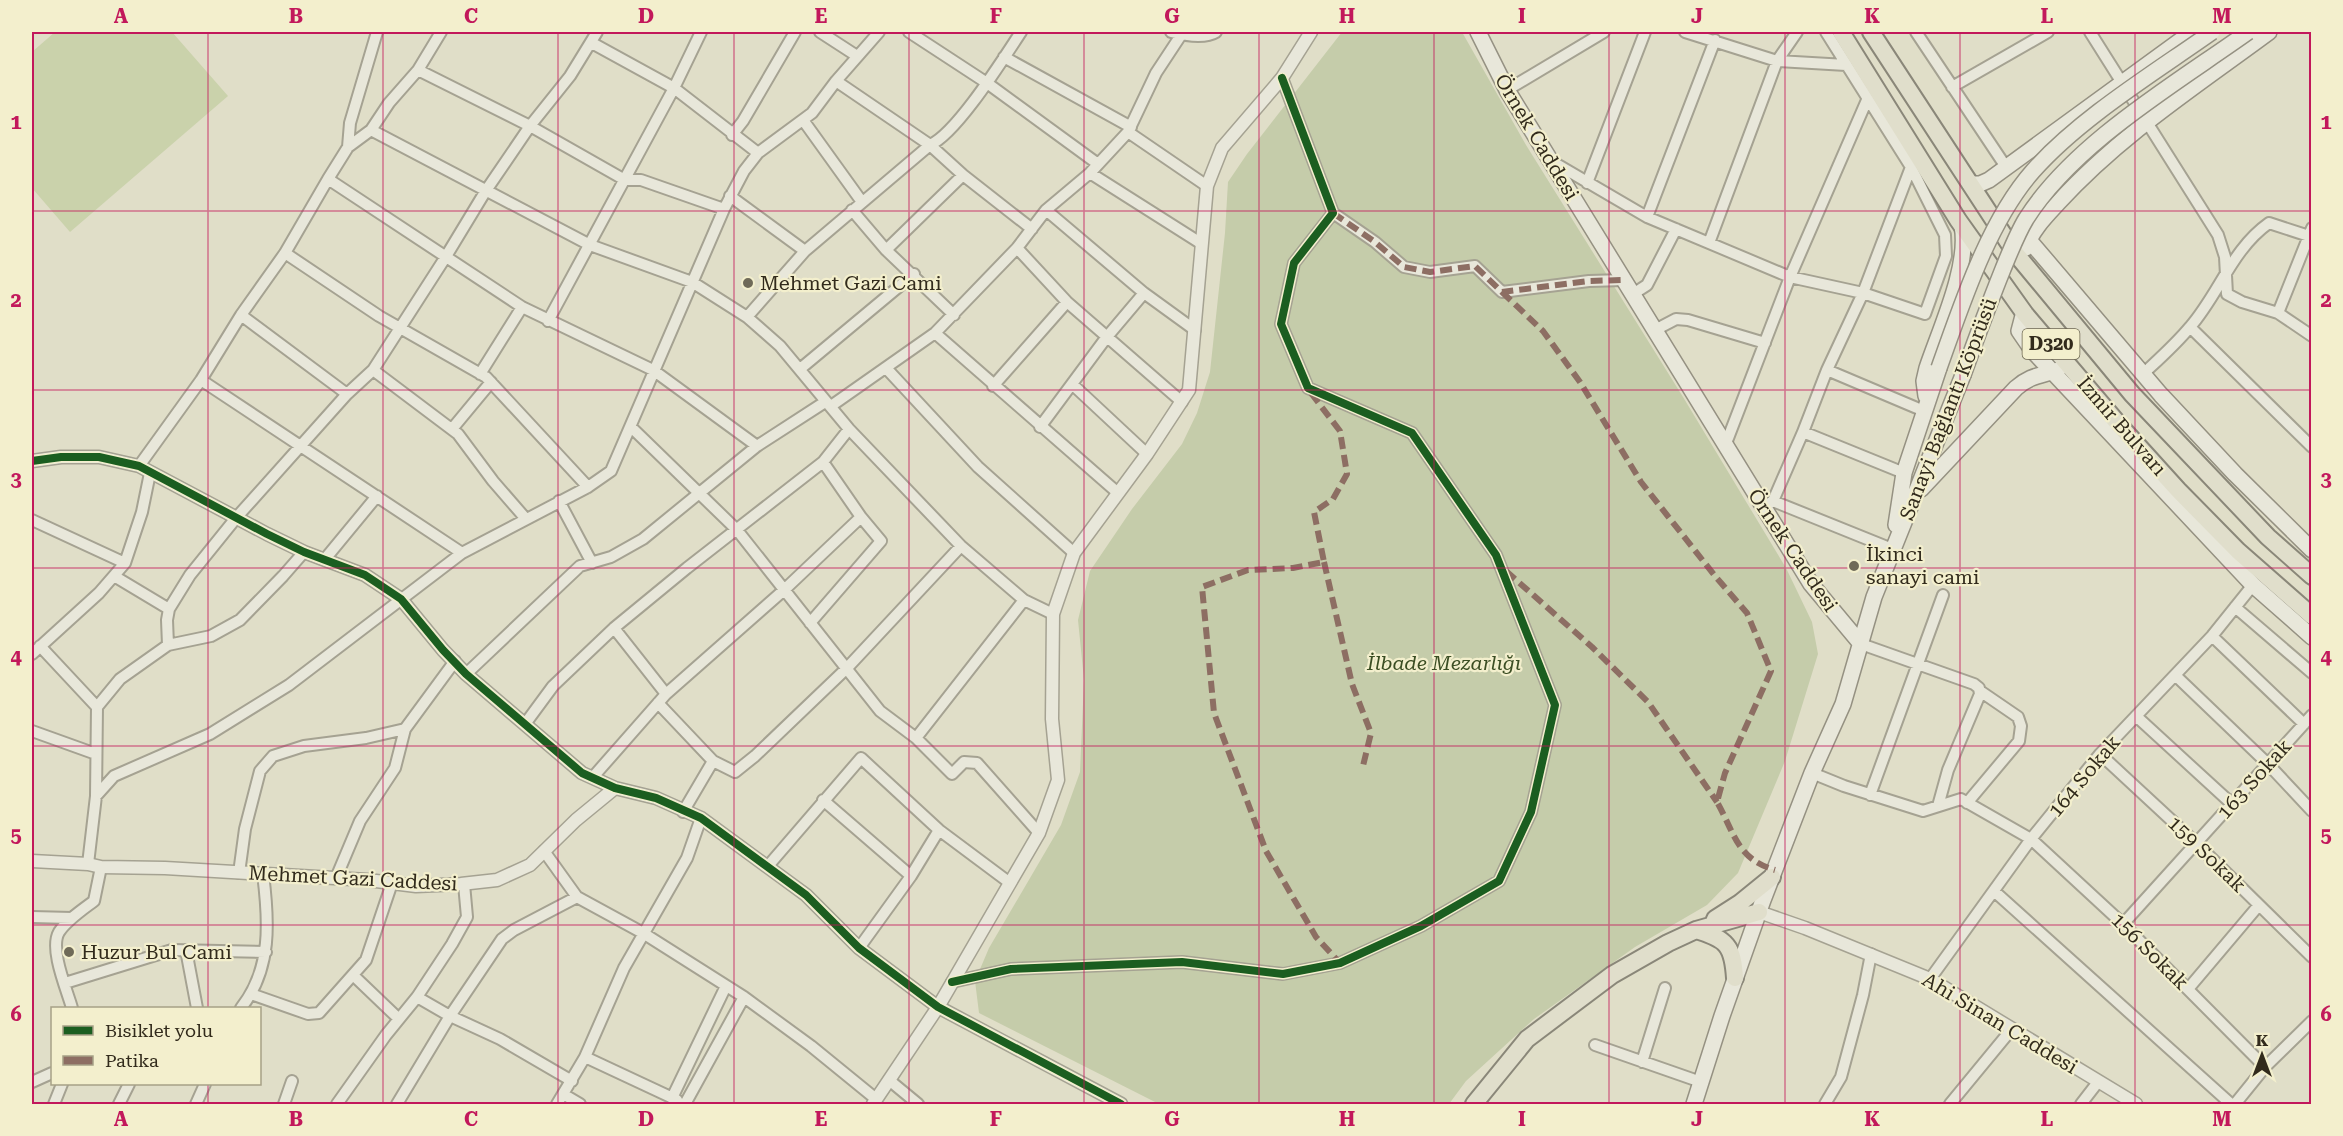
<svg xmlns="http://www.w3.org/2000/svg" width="2343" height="1136" viewBox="0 0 2343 1136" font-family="'Roboto Serif',serif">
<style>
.green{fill:#cad2ab}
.cemetery{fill:#c5ccaa}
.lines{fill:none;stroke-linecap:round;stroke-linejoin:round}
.minor-casing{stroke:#a5a292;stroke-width:14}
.tertiary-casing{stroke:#a5a292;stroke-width:15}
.secondary-casing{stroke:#959182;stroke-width:18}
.primary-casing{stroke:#8a8779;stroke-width:20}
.minor{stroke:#e8e7da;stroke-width:10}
.tertiary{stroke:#e8e7da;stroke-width:12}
.secondary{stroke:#e8e7da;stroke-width:15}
.primary{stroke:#e0decb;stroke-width:16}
.secondary-bridge-casing{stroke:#959182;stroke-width:18;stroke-linecap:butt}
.secondary-bridge{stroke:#e8e7da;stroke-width:15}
.quiet{stroke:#8d6e63;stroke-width:6;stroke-dasharray:12 6;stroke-linecap:butt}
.cycleway-casing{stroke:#f3efcd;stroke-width:11}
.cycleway{stroke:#1b5e20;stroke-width:8}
.grid{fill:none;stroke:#c2185b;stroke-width:1.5;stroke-opacity:0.55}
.poi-dot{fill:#6f6a58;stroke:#f3efcd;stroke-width:2}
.labels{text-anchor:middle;stroke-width:4.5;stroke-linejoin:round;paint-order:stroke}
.shield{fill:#f3efcd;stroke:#6c6651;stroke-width:1.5}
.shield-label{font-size:18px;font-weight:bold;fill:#322b1c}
.street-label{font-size:20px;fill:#322b1c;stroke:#f3efcd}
.poi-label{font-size:20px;fill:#322b1c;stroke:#f3efcd;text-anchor:start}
.park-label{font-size:20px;font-style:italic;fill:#3b4e23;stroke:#f3efcd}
.neatline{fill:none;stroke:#c2185b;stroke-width:2}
.grid-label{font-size:20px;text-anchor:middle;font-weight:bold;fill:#c2185b}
</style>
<rect width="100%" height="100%" fill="#e0dec8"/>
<!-- green -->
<path class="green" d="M55,32H172L228,96L70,232L32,188V52Z"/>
<!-- cemetery -->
<path class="cemetery" d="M1342,32H1462L1526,145L1683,397L1786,568L1812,622L1818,654L1785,761L1738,873L1707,905L1635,947L1534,1019L1466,1081L1449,1104H1159L979,1013L975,981L989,948L1061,825L1080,772L1084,680L1078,620L1090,571L1132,509L1182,444L1197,413L1210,372L1225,233L1228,182L1247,154Z"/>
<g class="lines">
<!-- minor casing -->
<g class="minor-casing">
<path id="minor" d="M820,32L857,56
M909,32L987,83L1098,164
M1171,32C1183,35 1205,39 1216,32
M1685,32L1777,61L1846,65
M1916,32L2006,167
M2090,32L2218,235L2225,257L2227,294L2242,302L2278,313L2312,336
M592,43L674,88L758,153
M1004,57L1131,127
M418,70L530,126L625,180H641L724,209
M836,81L930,145L963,175L1032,229
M1952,87L2048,32
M1507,90L1604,32
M803,120L862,202
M371,130L590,245L692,282L747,317L780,346L849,429L961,546L1024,600L1053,614
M1128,132L1207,186
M732,135L743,121L795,32
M348,147L371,130L389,103L418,70L441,32
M1553,162L1647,217L1790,277L1863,293L1925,314L1946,256L1945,235L1911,167L1826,32
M1090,173L1202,244
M328,179L522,307L653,370L757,446
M1587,183L1645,32
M730,196L805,251
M852,210L886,250L954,315
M1046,210L1144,293L1195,330
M1333,213L1375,242L1404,267L1430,272L1475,266L1502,292L1589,281L1624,280
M1647,217L1715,40
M1709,243L1777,61L1797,32
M1017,248L1067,302L1182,402
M886,250L963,175
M285,253L379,316L486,377L588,487
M1633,294L1647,285L1676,229
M2278,313L2312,228
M241,315L347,394
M747,317L805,251L930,145C957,133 1003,59 1021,32
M548,321L674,88L701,32
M2190,327L2312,447
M1655,330L1676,319L1688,320L1765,343
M935,333L1118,493
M886,368L978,467L1074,553
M800,369L914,274
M373,370L458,434L493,481L526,519
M1827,370L1924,411
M480,374L522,307
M2143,374C2159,359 2176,344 2190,327C2219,294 2232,249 2269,223L2312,237
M201,380L462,553
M1072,384L1147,454
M993,386L1067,302
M831,406L935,333L1017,248L1046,210L1090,173L1128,132L1156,73L1183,32
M631,427L737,530L880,711L916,738L952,774L964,762L977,763L1039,833
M1040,427L1106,338L1144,293
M452,429L491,382
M1803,432L1904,473
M1725,446L1790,277L1867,100
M139,466L201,380L241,315L285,253L328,179L348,147L350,123L377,32
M559,501L592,563
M1773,501L1892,549
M1764,506L1773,501L1803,432L1827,370L1863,293L1911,167
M32,520L125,563
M325,559L377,496
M114,576L169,609
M2235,607L2312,673
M810,623L881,541L861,517
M614,628L666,694
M2212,636L2304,724
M1861,644L1974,684L1979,688L1980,694L1948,770L1938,806
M168,645L167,620L169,609L190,575L236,518L347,394L373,370L445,258L485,192L530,126L570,76L597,32
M40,646L97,707
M32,654L99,593L125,563L142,512L150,473
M466,674L580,566L611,557L643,539L757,446L825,402
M2175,675L2268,764L2312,811
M658,703L713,761
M2136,716L2232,804
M525,724L553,686L614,628L687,568L823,462L849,429
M32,731L96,754
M916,738L1024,600
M2100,754L2196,843L2312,957
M1812,773L1844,786L1923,811L1961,799L2031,839L2123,924L2265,1067
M593,777L666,694L784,590L861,517L823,462
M1870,795L1943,595
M96,796L97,707L120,679L168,645L211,636L240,620L283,576L304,552
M823,800L911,876
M1967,803L2019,741L2021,726L2018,717L1980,691
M683,812L713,761L735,772L755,756L847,668L961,546
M544,851L577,897L643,933L744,997L811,1046L876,1099
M88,864L96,796L114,776L210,734L289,685L462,553L588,487L611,471L724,209L744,171L758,153L812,113L836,81L879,32
M768,866L861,758L939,830L1010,883
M239,873L245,829L260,771L273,756L304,746L366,738L405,729
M336,878L360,821L395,768L405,729L455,661
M1994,891L2231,1104
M32,917L72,918
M2123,924L2312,715
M859,948L911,876L939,830
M186,950L197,1008
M354,976L399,1019
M1930,979L2031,839L2100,754L2212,636L2253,585
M952,982L1011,969L1182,962L1283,974L1340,963L1421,926L1499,881L1531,812L1555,705L1496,555L1412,433L1308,388L1281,324L1294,263L1333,213L1282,78
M65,983L172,950L266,952
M2188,989L2259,905
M251,994L308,1014L319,1013L366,960L392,883
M417,997L450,1016L500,1039L572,1081
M72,1008C67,990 49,949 59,932C67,920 82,910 94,901L101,867
M241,1008C272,969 269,921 263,874
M1595,1045L1701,1082
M585,1057L677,1100
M1642,1062L1665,988
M889,1080L918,1104
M32,1082L52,1073
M563,1094L580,1104
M672,1098L726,986
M54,1104L62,1084
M119,1104L129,1084
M196,1104L205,1084
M284,1104L292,1081
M337,1104L386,1035L417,997L452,944L467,917L464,884
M397,1104L450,1016L502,939L514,930L577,897
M557,1104L585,1057L624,968L687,858L701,818
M685,1104L744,997
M1825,1104L1841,1077L1863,995L1871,954
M1950,1104L2011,1030
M2081,1104L2098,1082
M2235,1104L2265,1067L2312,1021"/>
</g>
<!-- tertiary casing -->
<g class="tertiary-casing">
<path id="tertiary" d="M32,461L61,457H99L139,466L267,534L304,552L365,575L401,599L443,650L466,674L582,773L615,788L656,798L701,818L806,895L859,948L938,1007L1121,1104
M32,861L88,864L101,867L165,868L368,880L416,886L461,884L497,880L530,865L576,820L615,788
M1759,912L1805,928L1930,979L2136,1104
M873,1104L938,1007L1039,833L1058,780L1052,719L1053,614L1074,553L1147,454L1189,390L1207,186L1222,148L1282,78L1311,32"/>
</g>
<!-- secondary casing -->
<g class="secondary-casing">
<path id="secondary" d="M1478,32L1507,90L1811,584L1861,644
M1970,184H1980L1989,180L2192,32
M2029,240L2161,395L2235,474L2312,550
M2026,248C2031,231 2046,216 2058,203C2119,136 2196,86 2269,32
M2024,312L2019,331L2032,350L2253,585L2312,637
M1926,396L1924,381L1927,368C1940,329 1970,265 1962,226
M1921,489L2016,388C2031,375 2040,376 2058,370
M1896,525L1904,473L1939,368
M1694,1104L1722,1016L1763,900L1812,773L1843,704L1874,597L1963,375"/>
</g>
<!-- primary casing -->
<g class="primary-casing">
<path id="primary" d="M1841,32L1958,220L2025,314L2121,427L2178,490L2238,551L2312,616
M1871,32L2016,254L2132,394L2268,537L2312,576
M1715,919L1740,903L1772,877
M1696,930C1727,939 1733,946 1735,978
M1474,1104L1527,1039L1612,975L1668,943L1696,930L1759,912"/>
</g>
<!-- minor -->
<use href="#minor" class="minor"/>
<!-- tertiary -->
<use href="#tertiary" class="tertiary"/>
<!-- secondary -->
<use href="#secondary" class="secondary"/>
<!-- primary -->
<use href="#primary" class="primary"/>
<!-- secondary-bridge casing -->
<g class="secondary-bridge-casing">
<path id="secondary-bridge" d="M1939,368C1962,304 1988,222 2033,171C2080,118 2154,73 2212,32
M1963,375C1976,339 1989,304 2003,269C2010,252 2017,234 2026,219C2074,143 2175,84 2248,32"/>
</g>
<!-- secondary-bridge -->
<use href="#secondary-bridge" class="secondary-bridge"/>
<!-- quiet -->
<path class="quiet" d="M1333,213L1375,242L1404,267L1430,272L1475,266L1502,292L1589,281L1624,280
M1502,292L1543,331L1580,382L1641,482L1715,576L1747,613L1771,671L1725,773L1717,802C1735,834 1737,859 1775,870
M1311,393L1340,431L1347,474L1333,499L1314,512L1324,562L1293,568L1248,570L1202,587L1214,713L1266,851L1316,937L1340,963
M1324,562L1352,684L1371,733L1362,770
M1506,571L1592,647L1648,702L1717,802"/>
<!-- cycleway casing -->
<g class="cycleway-casing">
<path id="cycleway" d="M32,461L61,457H99L139,466L267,534L304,552L365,575L401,599L443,650L466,674L582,773L615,788L656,798L701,818L806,895L859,948L938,1007L1121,1104
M952,982L1011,969L1182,962L1283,974L1340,963L1421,926L1499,881L1531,812L1555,705L1496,555L1412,433L1308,388L1281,324L1294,263L1333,213L1282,78"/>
</g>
<!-- cycleway -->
<use href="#cycleway" class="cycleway"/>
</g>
<!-- grid -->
<path class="grid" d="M208,32V1008M383,32V1104M558,32V1104M734,32V1104M909,32V1104M1084,32V1104M1259,32V1104M1434,32V1104M1609,32V1104M1785,32V1104M1960,32V1104M2135,32V1104M32,211H2312M32,390H2312M32,568H2312M32,746H2312M32,925H2312M208,1084V1104"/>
<!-- markers -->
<g class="poi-dot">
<circle cx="748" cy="283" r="6"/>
<circle cx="1854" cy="566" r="6"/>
<circle cx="69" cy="952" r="6"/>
</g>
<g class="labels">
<!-- shield labels -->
<rect class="shield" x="2022.5" y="329" width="57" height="30" rx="4.5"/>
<g class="shield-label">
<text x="2051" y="350">D320</text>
</g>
<!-- street labels -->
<g class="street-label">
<text transform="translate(1537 137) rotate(59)" y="7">Örnek Caddesi</text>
<text transform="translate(1948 409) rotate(-69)" y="7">Sanayi Bağlantı Köprüsü</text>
<text transform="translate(2122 426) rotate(49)" y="7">İzmir Bulvarı</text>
<text transform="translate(1793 550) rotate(56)" y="7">Örnek Caddesi</text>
<text transform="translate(2084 776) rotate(-50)" y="7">164 Sokak</text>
<text transform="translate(2254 779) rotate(-48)" y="7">163 Sokak</text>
<text transform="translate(2207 854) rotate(44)" y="7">159 Sokak</text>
<text transform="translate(353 878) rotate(3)" y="7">Mehmet Gazi Caddesi</text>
<text transform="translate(2150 951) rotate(45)" y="7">156 Sokak</text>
<text transform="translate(2000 1023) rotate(31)" y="7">Ahi Sinan Caddesi</text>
</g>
<!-- poi labels -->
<g class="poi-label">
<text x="760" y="290">Mehmet Gazi Cami</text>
<text x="1866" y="561">İkinci<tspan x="1866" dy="23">sanayi cami</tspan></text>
<text x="81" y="959">Huzur Bul Cami</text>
</g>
<!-- park labels -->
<g class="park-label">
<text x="1444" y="670">İlbade Mezarlığı</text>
</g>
</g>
<!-- border -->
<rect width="2343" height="1136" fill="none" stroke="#f3efcd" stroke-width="66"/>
<!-- legend -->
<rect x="51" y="1007" width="210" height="78" fill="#f3efcd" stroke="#a6a186" stroke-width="1.5"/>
<rect x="63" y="1026" width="30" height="9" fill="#1b5e20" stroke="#a6a186" stroke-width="1.5"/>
<text x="105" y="1037" font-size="18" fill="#322b1c">Bisiklet yolu</text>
<rect x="63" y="1056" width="30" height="9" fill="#8d6e63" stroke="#a6a186" stroke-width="1.5"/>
<text x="105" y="1067" font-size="18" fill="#322b1c">Patika</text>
<!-- north arrow -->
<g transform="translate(2262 1055)" stroke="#f3efcd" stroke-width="4.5" paint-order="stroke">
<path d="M0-4.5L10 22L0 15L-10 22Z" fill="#322b1c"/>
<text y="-9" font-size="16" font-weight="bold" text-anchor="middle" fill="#322b1c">K</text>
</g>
<rect x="33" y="33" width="2277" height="1070" class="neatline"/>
<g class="grid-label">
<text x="121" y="23">A</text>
<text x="296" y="23">B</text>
<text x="471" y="23">C</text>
<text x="646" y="23">D</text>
<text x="821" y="23">E</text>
<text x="996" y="23">F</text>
<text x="1172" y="23">G</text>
<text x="1347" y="23">H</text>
<text x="1522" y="23">I</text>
<text x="1697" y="23">J</text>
<text x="1872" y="23">K</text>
<text x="2047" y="23">L</text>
<text x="2222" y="23">M</text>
<text x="16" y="129">1</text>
<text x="2326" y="129">1</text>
<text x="16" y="307">2</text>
<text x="2326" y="307">2</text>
<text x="16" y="486">3</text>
<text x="2326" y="486">3</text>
<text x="16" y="664">4</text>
<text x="2326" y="664">4</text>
<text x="16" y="842">5</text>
<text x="2326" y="842">5</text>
<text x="16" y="1021">6</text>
<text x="2326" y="1021">6</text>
<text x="121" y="1126">A</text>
<text x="296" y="1126">B</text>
<text x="471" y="1126">C</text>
<text x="646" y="1126">D</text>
<text x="821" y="1126">E</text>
<text x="996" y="1126">F</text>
<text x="1172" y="1126">G</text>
<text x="1347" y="1126">H</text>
<text x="1522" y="1126">I</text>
<text x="1697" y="1126">J</text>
<text x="1872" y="1126">K</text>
<text x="2047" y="1126">L</text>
<text x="2222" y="1126">M</text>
</g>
</svg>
